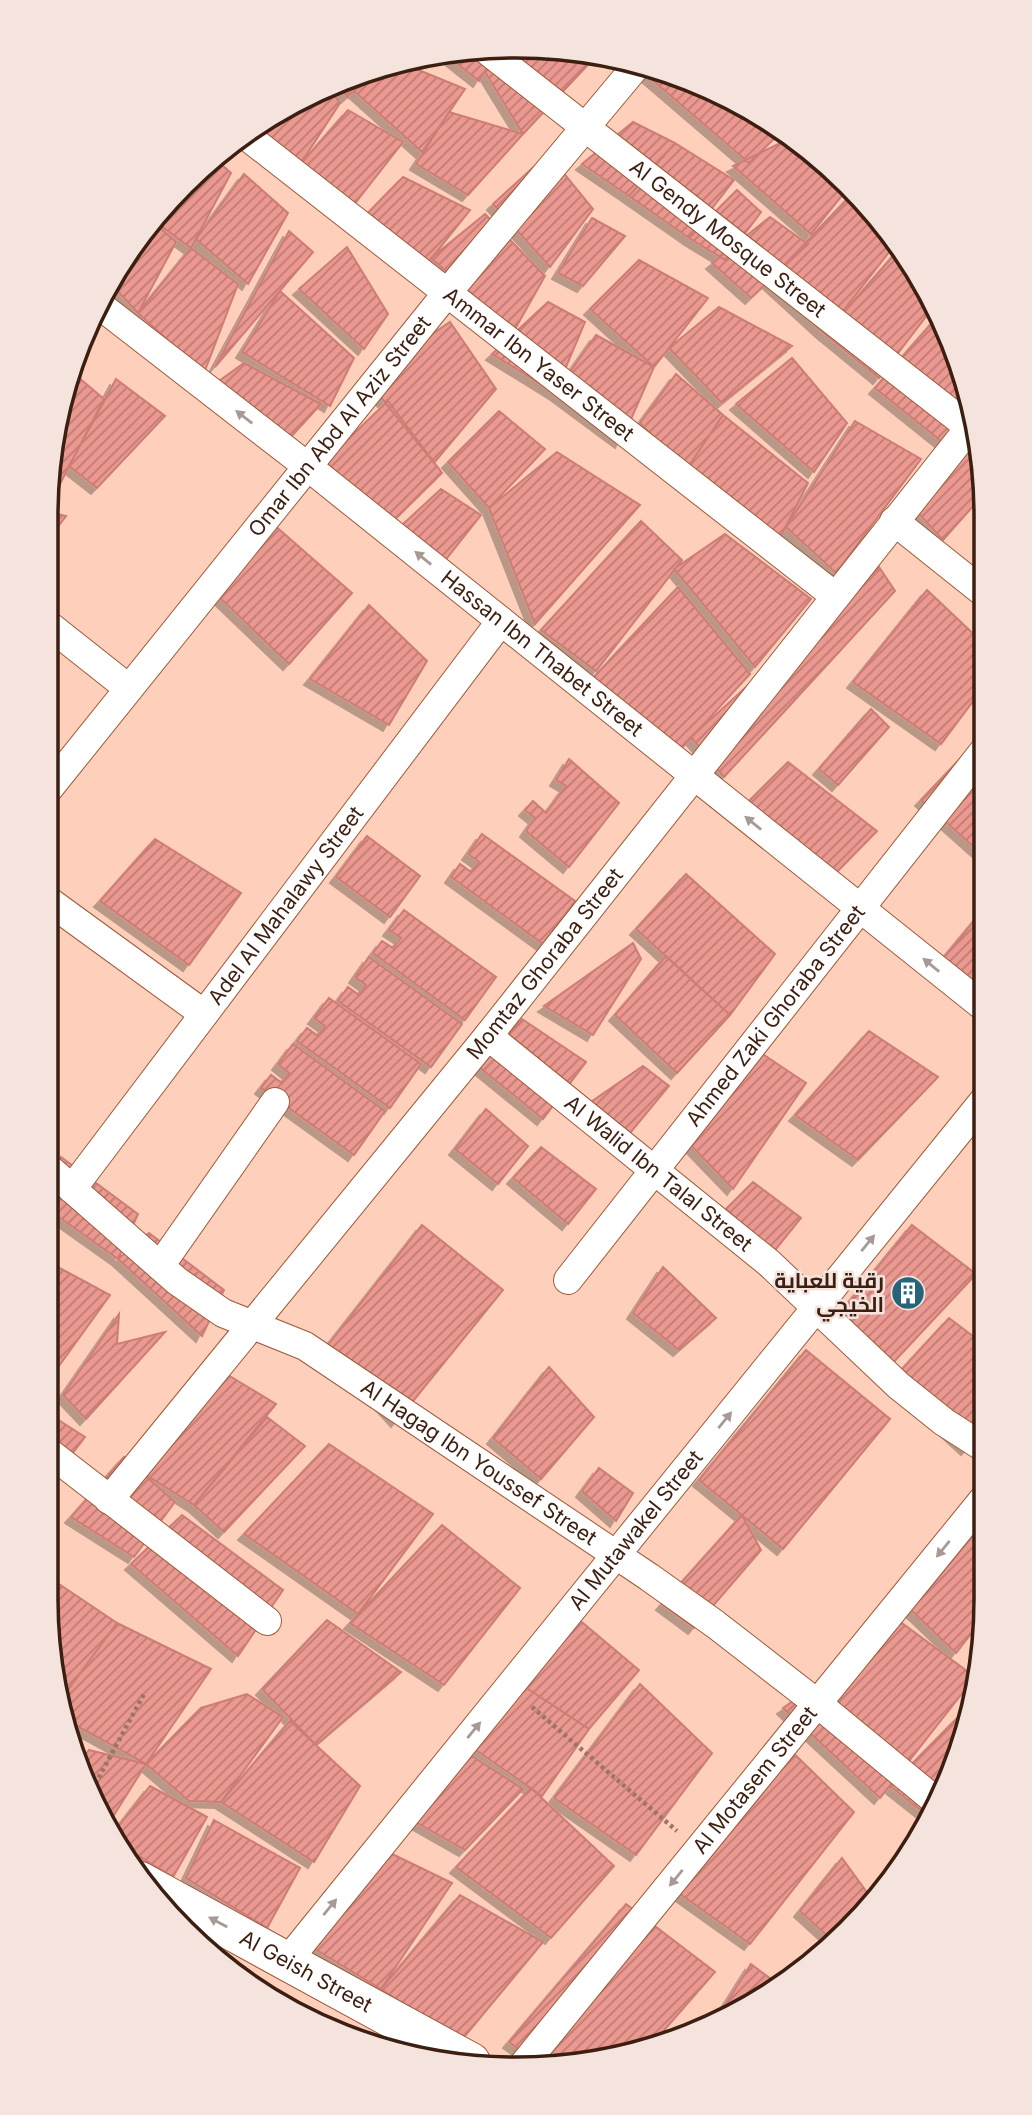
<svg xmlns="http://www.w3.org/2000/svg" width="1032" height="2115" viewBox="0 0 1032 2115" font-family="Inter,Cairo,sans-serif">
<style>
.building{fill:url(#building-hatch);stroke:#cd7d75;stroke-width:2;filter:url(#shadow)}
.lines{fill:none;stroke-linecap:round;stroke-linejoin:round}
.street-casing{stroke:#9d5a39;stroke-width:30}
.secondary-casing{stroke:#9d5a39;stroke-width:40}
.path{stroke:#9b7564;stroke-width:4.5;stroke-dasharray:3.5 3.5;stroke-linecap:butt}
.street{stroke:#fff;stroke-width:28}
.secondary{stroke:#fff;stroke-width:38}
.oneway{fill:#a79a94}
.labels{text-anchor:middle;stroke-width:5;stroke-linejoin:round;paint-order:stroke}
.street-label{font-size:21px;fill:#3c1f11;stroke:#f4e4dd}
.poi-label{font-size:21px;font-weight:bold;fill:#3c1f11;stroke:#f4e4dd;text-anchor:end}
.rim{fill:none;stroke:#3c1f11;stroke-width:3.5}
</style>
<defs>
<pattern id="building-hatch" width="6" height="6" patternUnits="userSpaceOnUse" patternTransform="scale(1.75)"><rect width="6" height="6" fill="#ea9890"/><path d="M-1 1l2-2M0 6l6-6M5 7l2-2" fill="none" stroke="#bf7b74"/></pattern>
<filter id="shadow"><feDropShadow dx="-6" dy="6" stdDeviation="0" flood-color="#0004"/></filter>
</defs>
<rect width="100%" height="100%" fill="#fecfba"/>
<!-- building -->
<path class="building" d="M515,46L598,54L523,134L485,72Z
M500,47L479,81L445,54L446,52Z
M399,62L465,89L422,152L354,91Z
M638,64L696,81L782,131L749,163L636,66Z
M377,69L347,97L336,82V81Z
M327,86L340,103L299,166L251,128Z
M348,110L403,142L349,211L299,166Z
M449,112L523,134L468,195L416,164Z
M633,122L675,143L629,196L582,164Z
M793,137L803,143L848,188L811,234L733,166Z
M675,143L734,180L689,238L629,196Z
M548,154L593,209L550,267L493,204Z
M214,158L231,173L191,248L153,220L184,183Z
M244,174L288,213L248,284L196,239Z
M403,177L470,210L423,269L361,220Z
M737,190L761,212L725,260L689,238Z
M853,193L890,230L897,242L825,334L768,282Z
M485,214L545,276L514,331L431,258Z
M770,217L808,244L751,298L712,263Z
M592,218L625,236L583,286L558,273Z
M152,221L176,242L138,313L110,283L125,254Z
M289,231L313,252L215,367Z
M347,247L388,314L364,349L299,289Z
M191,248L238,284L204,373L138,313Z
M900,248L934,306L879,378L825,334Z
M639,260L708,298L654,367L590,309Z
M280,291L354,358L330,406L242,352Z
M548,302L585,322L555,393L492,354Z
M719,307L792,346L722,403L669,348Z
M939,315L951,336L969,406L941,441L875,388Z
M450,322L496,389L434,463L366,379Z
M596,335L654,367L621,442L555,393Z
M792,358L847,423L814,472L736,404Z
M244,363L321,404L291,437L219,381Z
M71,371L104,399L46,511L55,424Z
M676,374L723,415L686,470L640,423Z
M116,379L165,416L97,488L69,466Z
M388,401L442,473L388,526L325,461Z
M499,411L545,449L489,508L448,462Z
M723,415L808,483L781,536L686,470Z
M855,421L921,459L836,573L786,527Z
M975,443L981,448L982,454L983,495L943,540L909,503Z
M557,452L640,505L535,624L489,508Z
M441,489L481,515L443,563L401,526Z
M46,511L66,516L46,542Z
M641,521L682,560L596,671L541,630Z
M273,524L352,593L289,664L219,597Z
M725,534L811,599L755,667L674,569Z
M879,567L895,591L724,777L691,737Z
M678,587L750,674L681,749L593,678Z
M927,590L983,643V688L941,744L853,682Z
M369,605L427,661L389,725L310,679Z
M871,709L889,727L838,785L819,769Z
M980,738L983,741L984,856L921,800Z
M569,759L619,803L569,867L526,831L535,818L525,810L533,801L546,813L566,786L556,780Z
M788,762L877,831L832,877L744,806Z
M482,834L575,901L543,944L451,877L460,864L471,872L479,862L468,854Z
M367,836L420,876L390,917L336,877Z
M155,839L241,893L189,965L100,901Z
M686,874L775,954L730,1015L636,929Z
M984,909V995L940,962Z
M404,910L496,977L465,1020L373,953L382,941L393,948L401,938L389,930Z
M633,943L641,959L593,1035L544,1006Z
M666,956L730,1015L677,1073L615,1015Z
M369,957L462,1024L431,1067L338,1001L348,987L359,995L366,985L355,977Z
M329,998L421,1064L390,1108L297,1041L307,1028L318,1036L325,1026L314,1018Z
M522,1019L586,1062L543,1119L479,1067Z
M869,1031L938,1077L858,1160L795,1115Z
M293,1044L385,1111L354,1155L261,1088L271,1075L282,1083L289,1073L278,1064Z
M752,1047L806,1083L733,1189L682,1136Z
M643,1066L669,1086L621,1144L588,1104Z
M486,1109L528,1146L498,1184L455,1149Z
M46,1127L57,1136L46,1166Z
M541,1147L596,1189L568,1224L513,1178Z
M61,1157L138,1214L118,1259L46,1208V1192Z
M753,1182L801,1218L772,1254L726,1209Z
M422,1225L503,1290L397,1421L328,1345Z
M912,1225L976,1274L890,1366L841,1312Z
M149,1233L224,1290L202,1336L118,1259Z
M54,1265L110,1295L46,1384V1273Z
M663,1267L716,1318L679,1350L633,1313Z
M119,1314L117,1344L165,1332L86,1419L63,1395Z
M949,1318L986,1346V1428L967,1449L892,1380Z
M806,1350L890,1419L783,1549L699,1480Z
M549,1367L594,1417L541,1479L493,1438Z
M228,1375L276,1404L194,1505L141,1472Z
M46,1412L85,1437L46,1488Z
M267,1417L305,1446L224,1532L194,1505Z
M329,1444L433,1514L358,1614L244,1534Z
M124,1457L175,1502L134,1557L71,1517Z
M599,1468L633,1493L616,1521L582,1491Z
M182,1515L283,1590L238,1656L131,1564Z
M742,1515L761,1550L694,1628L662,1604Z
M986,1520L985,1616L956,1653L911,1610Z
M442,1525L520,1588L444,1685L350,1623Z
M53,1580L117,1623L62,1698L46,1599V1590Z
M577,1618L639,1670L589,1729L525,1687Z
M327,1620L401,1672L316,1745L262,1689Z
M117,1623L211,1669L146,1764L66,1720L62,1698Z
M902,1623L975,1677L880,1798L783,1708Z
M640,1684L712,1753L636,1855L554,1798Z
M525,1687L589,1729L542,1796L473,1748Z
M247,1694L283,1717L221,1802L189,1801L146,1764L201,1708Z
M975,1700L951,1779L928,1816L890,1786Z
M290,1721L360,1786L314,1862L221,1802Z
M785,1745L854,1812L750,1944L669,1886Z
M89,1750L146,1764L109,1823L78,1765Z
M472,1756L523,1789L465,1850L412,1820Z
M150,1786L207,1817L173,1877L121,1845L114,1832Z
M531,1788L614,1866L551,1938L456,1867Z
M214,1820L300,1868L267,1928L186,1878Z
M388,1852L452,1883L381,1989L313,1948Z
M842,1858L874,1902L869,1910L834,1942L800,1911Z
M460,1895L543,1942L460,2042L381,1989Z
M626,1904L715,1972L653,2043L577,2066L539,2064L509,2042Z
M751,1964L780,1986L727,2019L720,2013Z"/>
<g class="lines">
<!-- street casing -->
<g class="street-casing">
<g id="street">
<path id="s1" d="M485,49L969,427"/>
<path id="s2" d="M244,134L835,596"/>
<path id="s3" d="M98,304L307,466L984,1007"/>
<path d="M894,521L983,592"/>
<path d="M46,623L128,688"/>
<path id="s4" d="M46,792L447,293L638,64"/>
<path d="M46,899L204,1014"/>
<path id="s5" d="M488,1036L769,1263L899,1386L944,1422L986,1449"/>
<path id="s6" d="M46,1166L177,1281L223,1313L305,1346L649,1577L715,1624L818,1704L937,1802"/>
<path id="s7" d="M72,1189L501,621"/>
<path d="M160,1266L275,1102"/>
<path id="s8" d="M568,1280L983,752"/>
<path d="M46,1450L267,1621"/>
<path id="s9" d="M109,1500L488,1036L974,422"/>
<path id="s10" d="M288,1960L985,1099"/>
<path id="s11" d="M524,2064L986,1496"/>
</g>
</g>
<!-- secondary casing -->
<g class="secondary-casing">
<g id="secondary">
<path id="s12" d="M140,1881L471,2062"/>
</g>
</g>
<!-- path -->
<path class="path" d="M532,1707L677,1831
M92,1790L144,1694"/>
<!-- street -->
<use href="#street" class="street"/>
<!-- secondary -->
<use href="#secondary" class="secondary"/>
</g>
<!-- one-way arrows -->
<defs><path id="oneway-solid" d="M-6-.8H1V-3.2L6.5 0L1 3.2V.8H-6Z" transform="scale(1.75)"/></defs>
<g class="oneway">
<use href="#oneway-solid" transform="translate(244 417) rotate(-142)"/>
<use href="#oneway-solid" transform="translate(423 558) rotate(-141)"/>
<use href="#oneway-solid" transform="translate(753 823) rotate(-141)"/>
<use href="#oneway-solid" transform="translate(931 965) rotate(-141)"/>
<use href="#oneway-solid" transform="translate(868 1243) rotate(-51)"/>
<use href="#oneway-solid" transform="translate(725 1420) rotate(-51)"/>
<use href="#oneway-solid" transform="translate(943 1549) rotate(129)"/>
<use href="#oneway-solid" transform="translate(474 1730) rotate(-51)"/>
<use href="#oneway-solid" transform="translate(676 1878) rotate(129)"/>
<use href="#oneway-solid" transform="translate(330 1907) rotate(-51)"/>
<use href="#oneway-solid" transform="translate(218 1922) rotate(-152)"/>
</g>
<!-- icons -->
<defs>
<g id="building-disc" transform="scale(1.75)"><circle r="9.5" fill="#27647b" stroke="#f4e4dd"/><path d="M-4-6H4V6H1V3H-1V6H-4ZM-2.5-4.3h1.7v1.8h-1.7ZM.8-4.3h1.7v1.8H.8ZM-2.5-1h1.7V.8h-1.7ZM.8-1h1.7V.8H.8Z" fill="#fff"/></g>
</defs>
<g fill-rule="evenodd">
<use href="#building-disc" x="908" y="1293"/>
</g>
<g class="labels">
<!-- street labels -->
<g class="street-label">
<text dy="7" stroke="none"><textPath href="#s1" startOffset="308">Al Gendy Mosque Street</textPath></text>
<text dy="7" stroke="none"><textPath href="#s2" startOffset="374">Ammar Ibn Yaser Street</textPath></text>
<text dy="7" stroke="none"><textPath href="#s4" startOffset="469">Omar Ibn Abd Al Aziz Street</textPath></text>
<text dy="7" stroke="none"><textPath href="#s3" startOffset="565">Hassan Ibn Thabet Street</textPath></text>
<text dy="7" stroke="none"><textPath href="#s7" startOffset="355">Adel Al Mahalawy Street</textPath></text>
<text dy="7" stroke="none"><textPath href="#s9" startOffset="691">Momtaz Ghoraba Street</textPath></text>
<text dy="7" stroke="none"><textPath href="#s8" startOffset="336">Ahmed Zaki Ghoraba Street</textPath></text>
<text dy="7" stroke="none"><textPath href="#s5" startOffset="219">Al Walid Ibn Talal Street</textPath></text>
<text dy="7" stroke="none"><textPath href="#s6" startOffset="528">Al Hagag Ibn Youssef Street</textPath></text>
<text dy="7" stroke="none"><textPath href="#s10" startOffset="553">Al Mutawakel Street</textPath></text>
<text dy="7" stroke="none"><textPath href="#s11" startOffset="366">Al Motasem Street</textPath></text>
<text dy="7" stroke="none"><textPath href="#s12" startOffset="189">Al Geish Street</textPath></text>
</g>
<!-- poi labels -->
<g class="poi-label">
<text x="884" y="1288">رقية للعباية<tspan x="884" dy="24">الخيجي</tspan></text>
</g>
</g>
<!-- crop -->
<path d="M0 0H1032V2115H0ZM516 58H516A458 458 0 0 1 974 516V1599A458 458 0 0 1 516 2057H516A458 458 0 0 1 58 1599V516A458 458 0 0 1 516 58Z" fill="#f4e4dd" fill-rule="evenodd"/>
<path class="rim" d="M516 58H516A458 458 0 0 1 974 516V1599A458 458 0 0 1 516 2057H516A458 458 0 0 1 58 1599V516A458 458 0 0 1 516 58Z"/>
</svg>
